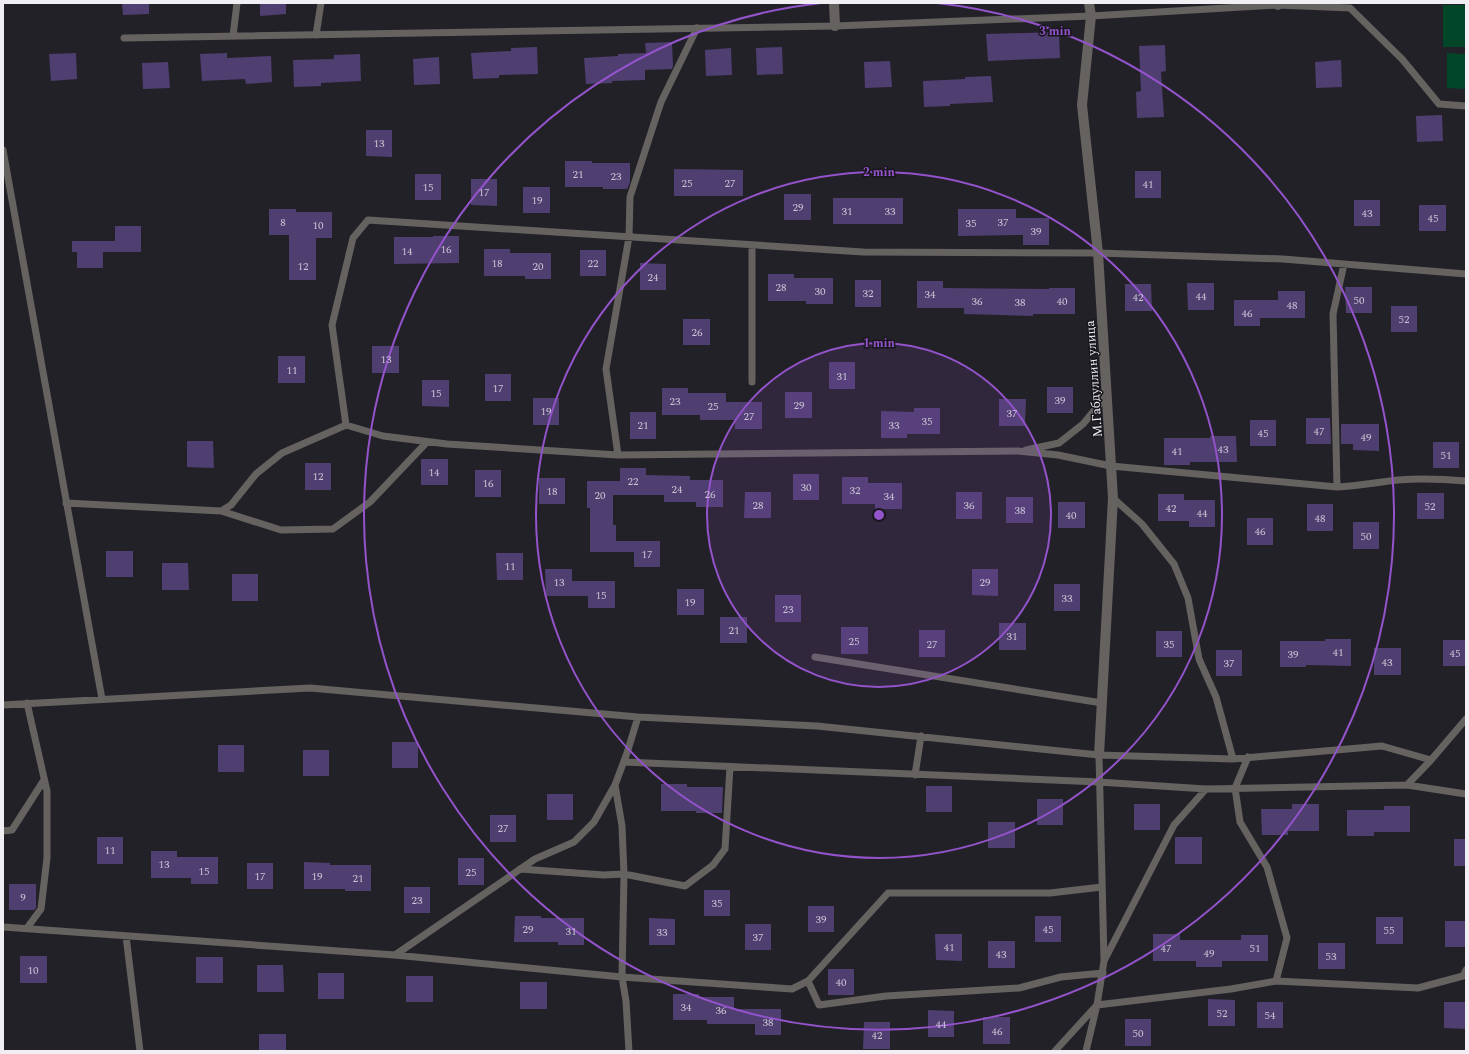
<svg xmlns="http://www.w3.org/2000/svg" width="1469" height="1054" viewBox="0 0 1469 1054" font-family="Spectral,serif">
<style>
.green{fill:#02462a}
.building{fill:#4f3e70}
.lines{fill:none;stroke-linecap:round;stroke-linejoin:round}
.service{stroke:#666260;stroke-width:7}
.minor{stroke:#666260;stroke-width:10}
.ring{fill:none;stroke:#9353ca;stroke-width:2}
.labels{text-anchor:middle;stroke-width:3;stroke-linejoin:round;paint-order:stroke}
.number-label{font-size:11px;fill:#c8c3d3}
.street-label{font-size:13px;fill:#f1eff4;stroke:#19171e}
.centre{fill:#9353ca;stroke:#19171e;stroke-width:2}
.ring-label{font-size:12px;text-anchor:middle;font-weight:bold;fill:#9353ca;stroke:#19171e;stroke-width:3;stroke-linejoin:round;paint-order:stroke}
</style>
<rect width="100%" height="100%" fill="#232128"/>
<!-- green -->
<path class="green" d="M1443,5H1466V47H1443Z
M1447,53L1466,54V89L1447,88Z"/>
<!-- building -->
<path class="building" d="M122,3H149V14L123,15Z
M260,3H286V14L260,16Z
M1059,32L1060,58L988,61L986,34Z
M672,42L673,66L672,69L645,70V80L612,81V83L586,84L584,58L618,56V54L646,53L645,43Z
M1165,45L1166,71L1161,72L1164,117L1137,118L1136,92L1141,91L1139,46Z
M537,47L538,74L499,75V78L473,79L471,53L511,51V48Z
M782,47L783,74L757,75L756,48Z
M731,48L732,75L706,76L705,50Z
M76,53L77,79L51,81L49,54Z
M227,53V58L271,56L272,82L246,84L245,79L202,81L200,54Z
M360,54L361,81L321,83V86L294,87L293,60L334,59V55Z
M439,57L440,84L414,85L413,59Z
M1341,60L1342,87L1316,88L1315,62Z
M890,61L892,87L865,88L864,62Z
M168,62L170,88L143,89L142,63Z
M991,76L993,102L950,104V106L924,107L923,81L965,79V77Z
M1442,115L1443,141L1417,142L1416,116Z
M366,130H392V157L366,156Z
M565,161H592V163H630V182L627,189H603V187H565Z
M674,169L743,170V196H674Z
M1135,171H1161V198H1135Z
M415,174H441V200H415Z
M471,179H497V206L471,205Z
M523,187H550V213H523Z
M784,194H811V220H784Z
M833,198H903V224H833Z
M1354,200H1380V226H1354Z
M1419,205H1446V231H1419Z
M269,209H296V212H332V238H316V280H289V235H269Z
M958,209H1016V218H1049V245H1023V235L958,236Z
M115,226H141V252H103V268H77V252H72V241H115Z
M433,236H459V263L394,264V237H433Z
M484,249H510V253H551V279H525V276H484Z
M580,250H606V276H580Z
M640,263L666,264V290H640Z
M768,274H794V278H833V304H806V301H768Z
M855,280H881V307H855Z
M917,281H943V288L1049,289V288H1075V314H1033V316L964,314V308H917Z
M1187,283H1214V310H1188Z
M1125,284H1151L1152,311H1125Z
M1345,287H1372V313H1346Z
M1278,291H1305V318H1260V326H1234V300H1278Z
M1391,306H1417V332H1391Z
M683,319H710V345H683Z
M372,346H399V373H372Z
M278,356H305V383H278Z
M829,362H855V389H829Z
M485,374H511V401H485Z
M422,380H449V407L422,406Z
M1047,387H1073V413H1047Z
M662,388H688V393H726V402H762V429H735V420H700V415H662Z
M785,392H812V418H785Z
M533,398H559V425H533Z
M999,399H1026L1025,426H999Z
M914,408H940V434H907V438H881V411L914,412Z
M630,412H656V439H630Z
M1306,418H1330L1331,444H1306Z
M1250,420H1276V446H1250Z
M1341,424H1379V451L1353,450V444H1341Z
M1210,436H1236L1237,462H1190V465H1164V438H1210Z
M187,441H213L214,468L187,467Z
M1433,442H1459V468H1433Z
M421,459H448V485H421Z
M305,463H331V490H305Z
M620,468H646V475L690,476V480H723V507H696V502H664V495H613V525H616V541H660V567H634V552H590V508H587V481H620Z
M475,470H501V497H475Z
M793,474H819V500H793Z
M842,477H868V483H902V509H875V504H842Z
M539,478H565V504H539Z
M745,492H771V518H744Z
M956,492H982V519H956Z
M1417,493H1444V519H1417Z
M1158,494H1184V500H1215V527H1189V521H1158Z
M1006,497H1033V523H1006Z
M1058,502H1085V528H1058Z
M1307,504H1333V531H1307Z
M1247,518H1273V545H1247Z
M1353,522H1379V549H1353Z
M106,551H133V577H106Z
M496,553H523V580H497Z
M162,563H188L189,590H162Z
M545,569H572V581H615V608H588V596H546Z
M972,569H998V596L972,595Z
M232,574H258V601H232Z
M1054,584H1080V611H1054Z
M677,589H704V615H677Z
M775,595H801V622H775Z
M720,617H747V643H720Z
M999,623H1026V650H999Z
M841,627H868V654H841Z
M919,630H945V657H919Z
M1156,631H1182V657H1156Z
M1325,639H1351V666L1306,665V667H1280V641H1325Z
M1443,640H1466V666H1443Z
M1374,648H1401V675H1374Z
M1216,650H1242V676H1216Z
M392,742H418V768H392Z
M218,745H244V772H218Z
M303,750H329V776H303Z
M661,784H687V787H723L722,813H696V811H661Z
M926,786H952V812H926Z
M547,794H573V820H547Z
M1037,799H1063V825H1037Z
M1134,804H1160V830H1134Z
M1292,804H1319V831H1288V835H1262L1261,809H1292Z
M1384,806H1410V832H1374V836H1347V810H1384Z
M490,815H516V842H490Z
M988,822H1015V848H988Z
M97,837H123V864H97Z
M1175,837H1202V864H1175Z
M1454,839H1466V866H1454Z
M151,851H177V857H218V884H191V878H151Z
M458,858H484V885H458Z
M304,862L330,863V865H371V891H345V889H304Z
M247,863H273V889H247Z
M9,884H36V908L34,910H9Z
M404,887H430V913H404Z
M704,890H730V916H704Z
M808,906H834V932H808Z
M515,916H541V918H584V945H558V942H514Z
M1035,916H1061V942H1035Z
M1376,917H1403V944H1376Z
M649,918L675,919V945H649Z
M1445,921H1466V947H1445Z
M745,924H771V950H745Z
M935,934H962V961L936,960Z
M1153,934H1180V940H1241V935H1268V961H1222V967H1196V961H1153Z
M988,941H1015V968H988Z
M1318,943H1345V969H1318Z
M20,956H47V983H20Z
M196,957H223V983H196Z
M257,965H283L284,992H257Z
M828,969H854V995H828Z
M318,973H344V999H318Z
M406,976H433V1002H406Z
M520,982H547V1009H520Z
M673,994H699V997H734V1009H781V1035H755V1024H707V1020H673Z
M1208,999L1235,1000V1026H1208Z
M1257,1002H1283V1028H1257Z
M1444,1002H1466V1029L1444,1028Z
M928,1010L954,1011V1037H928Z
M983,1017H1010V1044H983Z
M1125,1019H1151V1046H1125Z
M864,1022H890V1049H863Z
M259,1034H286V1051H259Z"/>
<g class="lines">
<!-- service -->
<path class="service" d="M316,35L321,3
M233,36L237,3
M124,38L835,26L1091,16L1278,5L1350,8L1402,59L1439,104L1466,106
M3,150L102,699
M1466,274L1283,259L1098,253L863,252L368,220L353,238L332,325L346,425L383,436L447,444L618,455L1018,451L1058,455L1111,466L1337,487C1358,486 1378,482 1398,480C1420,478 1444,479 1466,481
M752,382V245
M1026,450L1059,443L1083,424L1107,395
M618,455L606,369L629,237L630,197L661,102L697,28
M1337,487L1333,314L1344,264
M1113,498L1142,524L1174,564L1188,598L1199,659L1216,697L1233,759
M66,503L221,511L231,505L256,474L282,453L346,425
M221,511L281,530L333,529L370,502L427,442
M815,657L1102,703
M27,703L47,791V858L41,909L27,928
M3,705L310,688L638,717L817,726L1099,755L1233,759L1382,746L1431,760L1466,719
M1099,755L1104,960
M624,762L1099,782L1206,789L1407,785L1466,794
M915,775L921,736
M615,785L622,826L624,874L622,977L626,1001L629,1051
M1407,785L1431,760
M3,831L12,830L44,780
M520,869L604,875L624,874L685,886L713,865L725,849L730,767
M3,927L395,955L622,977L792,989L808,981L888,893H1050L1102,887
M126,936L140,1051
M395,955L535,859L574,842L594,822L615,785L627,753L638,717
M808,981L819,1005L886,996L1019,988L1061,977L1103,973
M1276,981L1418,988L1463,976L1466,970
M1055,1051L1097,1005L1231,989L1276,981L1287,938L1267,867L1240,822L1235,788L1248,757
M1086,1051L1097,1005L1104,961L1174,825L1206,789"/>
<!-- minor -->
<path class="minor" d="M834,3L835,26
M1089,3L1091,16L1082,105L1098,253L1113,498L1099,755
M1278,3V5"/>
</g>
<!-- distance rings -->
<circle cx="879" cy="515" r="172" fill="#9353ca" fill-opacity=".12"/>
<g class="ring">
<circle cx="879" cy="515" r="172"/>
<circle cx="879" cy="515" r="343"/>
<path d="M937 3A515 515 0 1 1 821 3"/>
</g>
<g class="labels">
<!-- number labels -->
<g class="number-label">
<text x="379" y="147">13</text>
<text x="578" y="178">21</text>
<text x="616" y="180">23</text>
<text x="687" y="187">25</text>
<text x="730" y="187">27</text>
<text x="1148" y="188">41</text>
<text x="428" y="191">15</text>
<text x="484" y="196">17</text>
<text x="537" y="204">19</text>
<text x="798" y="211">29</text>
<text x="847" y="215">31</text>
<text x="890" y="215">33</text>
<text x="1367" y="217">43</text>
<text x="1433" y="222">45</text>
<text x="283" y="226">8</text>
<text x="1003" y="226">37</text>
<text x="971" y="227">35</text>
<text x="318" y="229">10</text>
<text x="1036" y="235">39</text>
<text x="446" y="253">16</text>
<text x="407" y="255">14</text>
<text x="497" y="267">18</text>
<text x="593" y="267">22</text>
<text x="303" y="270">12</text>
<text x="538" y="270">20</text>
<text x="653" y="281">24</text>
<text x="781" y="291">28</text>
<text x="820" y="295">30</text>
<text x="868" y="297">32</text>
<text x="930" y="298">34</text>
<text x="1201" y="300">44</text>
<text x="1138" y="301">42</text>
<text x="1359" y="304">50</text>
<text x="977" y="305">36</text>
<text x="1062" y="305">40</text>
<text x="1020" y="306">38</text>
<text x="1292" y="309">48</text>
<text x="1247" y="317">46</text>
<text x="1404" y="323">52</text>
<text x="697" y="336">26</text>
<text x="386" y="363">13</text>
<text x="292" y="374">11</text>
<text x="842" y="380">31</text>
<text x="498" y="392">17</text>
<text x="436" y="397">15</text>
<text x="1060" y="404">39</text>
<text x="675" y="405">23</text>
<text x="799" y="409">29</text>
<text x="713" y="410">25</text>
<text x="546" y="415">19</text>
<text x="1012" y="417">37</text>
<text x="749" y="420">27</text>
<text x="927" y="425">35</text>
<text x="643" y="429">21</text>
<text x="894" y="429">33</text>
<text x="1319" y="435">47</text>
<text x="1263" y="437">45</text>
<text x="1366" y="441">49</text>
<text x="1223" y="453">43</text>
<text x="1177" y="455">41</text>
<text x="1446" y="459">51</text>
<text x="434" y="476">14</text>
<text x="318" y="480">12</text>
<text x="633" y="485">22</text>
<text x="488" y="487">16</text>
<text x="806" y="491">30</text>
<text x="677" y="493">24</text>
<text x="855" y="494">32</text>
<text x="552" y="495">18</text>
<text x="710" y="498">26</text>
<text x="600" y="499">20</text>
<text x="889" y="500">34</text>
<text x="758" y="509">28</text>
<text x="969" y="509">36</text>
<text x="1430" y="510">52</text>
<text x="1171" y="512">42</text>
<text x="1020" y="514">38</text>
<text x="1202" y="517">44</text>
<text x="1071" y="519">40</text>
<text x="1320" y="522">48</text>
<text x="1260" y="535">46</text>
<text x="1366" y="540">50</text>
<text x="647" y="558">17</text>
<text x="510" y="570">11</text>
<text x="559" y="586">13</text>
<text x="985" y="586">29</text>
<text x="601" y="599">15</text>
<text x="1067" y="602">33</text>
<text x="690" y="606">19</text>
<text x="788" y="613">23</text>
<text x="734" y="634">21</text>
<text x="1012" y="640">31</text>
<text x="854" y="645">25</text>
<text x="932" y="648">27</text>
<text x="1169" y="648">35</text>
<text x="1338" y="656">41</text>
<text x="1455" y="657">45</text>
<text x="1293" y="658">39</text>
<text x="1387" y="666">43</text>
<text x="1229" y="667">37</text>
<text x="503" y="832">27</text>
<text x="110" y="854">11</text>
<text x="164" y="868">13</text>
<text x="204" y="875">15</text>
<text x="471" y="876">25</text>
<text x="260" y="880">17</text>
<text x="317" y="880">19</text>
<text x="358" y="882">21</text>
<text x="23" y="901">9</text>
<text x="417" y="904">23</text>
<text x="717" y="907">35</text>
<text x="821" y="923">39</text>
<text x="528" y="933">29</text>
<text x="1048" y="933">45</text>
<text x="1389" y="934">55</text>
<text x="571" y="935">31</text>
<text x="662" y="936">33</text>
<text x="758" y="941">37</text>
<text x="949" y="951">41</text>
<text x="1166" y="952">47</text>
<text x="1255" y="952">51</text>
<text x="1209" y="957">49</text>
<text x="1001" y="958">43</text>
<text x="1331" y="960">53</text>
<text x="33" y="974">10</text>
<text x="841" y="986">40</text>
<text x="686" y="1011">34</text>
<text x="721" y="1014">36</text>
<text x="1222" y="1017">52</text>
<text x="1270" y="1019">54</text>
<text x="768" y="1026">38</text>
<text x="941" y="1028">44</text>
<text x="997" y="1035">46</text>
<text x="1138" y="1037">50</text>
<text x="877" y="1039">42</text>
</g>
<!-- street labels -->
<g class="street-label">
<text transform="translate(1093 379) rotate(-94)" y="5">М.Габдуллин улица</text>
</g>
</g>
<circle cx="879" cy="515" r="6" class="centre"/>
<g class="ring-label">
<text x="1055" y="35">3 min</text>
<text x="879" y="176">2 min</text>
<text x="879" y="347">1 min</text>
</g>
<!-- border -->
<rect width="1469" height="1054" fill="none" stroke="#f1eff4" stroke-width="8"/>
</svg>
